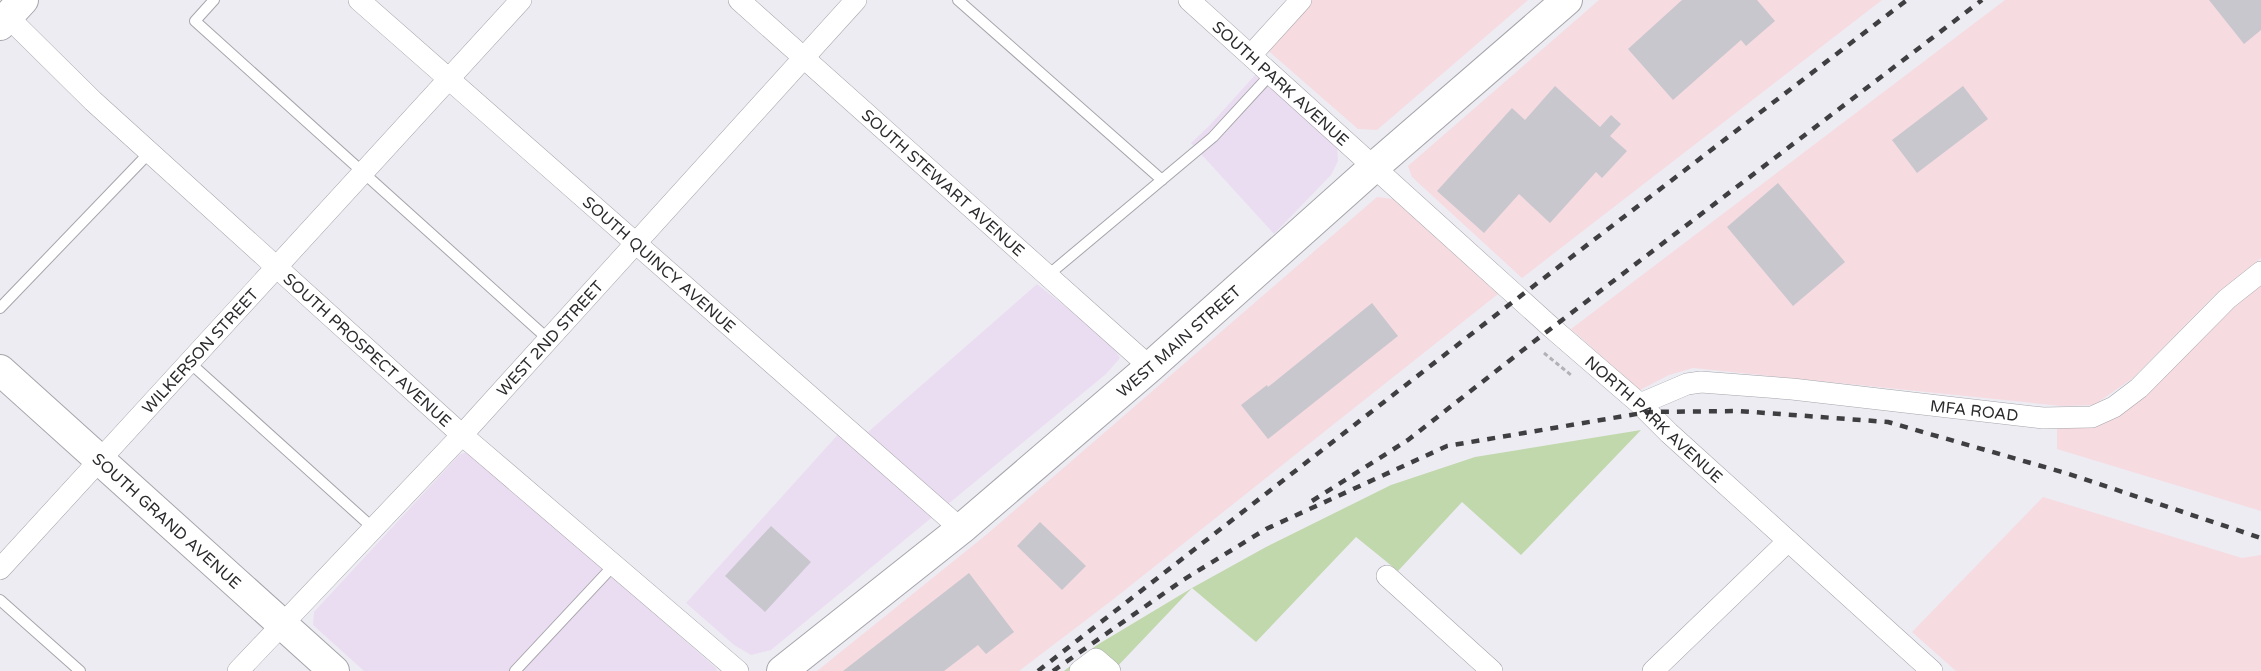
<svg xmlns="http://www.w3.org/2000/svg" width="2261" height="671" viewBox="0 0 2261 671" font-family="'Varela Round',sans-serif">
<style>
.commercial{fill:#ebddf1}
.industrial{fill:#f6dbe0}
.green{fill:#c0d8ac}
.building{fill:#c8c7cd}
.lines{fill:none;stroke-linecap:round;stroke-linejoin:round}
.lane-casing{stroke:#a6a5ab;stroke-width:12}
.street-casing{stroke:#a6a5ab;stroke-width:22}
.secondary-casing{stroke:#a6a5ab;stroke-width:32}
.path{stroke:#b2b1b6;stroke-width:3;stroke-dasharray:4.5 3;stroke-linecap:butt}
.lane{stroke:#fff;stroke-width:10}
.street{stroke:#fff;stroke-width:21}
.secondary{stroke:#fff;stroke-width:30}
.rail{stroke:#3f3e41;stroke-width:4.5;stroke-dasharray:8 8;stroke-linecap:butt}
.labels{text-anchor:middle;stroke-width:4.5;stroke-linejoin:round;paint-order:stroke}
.street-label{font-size:16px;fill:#2b2a2d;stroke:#fff}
</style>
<rect width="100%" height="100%" fill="#edecf2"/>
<!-- commercial -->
<path class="commercial" d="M1256,74L1337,145L1338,161L1331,175L1274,234L1191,143L1209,126Z
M1037,284L1110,342L1120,358L1106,374L771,650L751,655L734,645L686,603L851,420L868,432Z
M469,451L716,668L717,671H525L521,668L518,671H364L313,625L314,612L459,455Z"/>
<!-- industrial -->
<path class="industrial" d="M1309,0H1528L1377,130L1358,129L1265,48Z
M1599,0H1882L1522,278L1412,177L1408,166Z
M2005,0H2261V258L2215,295L2133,378L2094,405L2062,406L1693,368L1669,375L1640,390L1571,329Z
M1377,197L1393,199L1498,294L1111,601L1019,671H817L986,535Z
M2261,285V511L2057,449V426L2092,423Z
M2043,497L2242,558L2261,555V671H1956L1912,632Z"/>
<!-- green -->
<path class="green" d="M1641,430L1521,555L1462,502L1398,571L1356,537L1256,642L1192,588L1113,671H1064L1097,645L1192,588L1266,547L1391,485L1475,457Z"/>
<!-- building -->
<path class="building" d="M1682,0H1757L1775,21L1746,46L1741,40L1673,100L1628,49Z
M2209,0H2261V30L2244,44Z
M1555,86L1600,127L1611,115L1621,124L1610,136L1627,151L1602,178L1596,172L1550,223L1519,194L1484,233L1437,191L1512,108L1525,120Z
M1963,86L1988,119L1917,173L1892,140Z
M1778,183L1845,262L1793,306L1727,227Z
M1372,303L1398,336L1268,439L1241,405L1267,385L1268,387Z
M1040,522L1086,566L1062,590L1017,546Z
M771,526L811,562L765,612L725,576Z
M969,573L1014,632L986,654L978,645L944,671H843Z"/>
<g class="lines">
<!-- lane casing -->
<g class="lane-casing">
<path id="lane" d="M214,0L195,21L548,339
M958,0L1162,180
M1047,276L1213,137L1271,74
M0,308L150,152
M189,362L373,528
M0,600L80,671
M515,671L614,565"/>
</g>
<!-- street casing -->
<g class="street-casing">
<g id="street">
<path id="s1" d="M359,0L961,529"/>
<path id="s2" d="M739,0L1150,367"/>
<path id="s3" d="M1189,0L1552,328L1640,404L1669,433L1932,671"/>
<path id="s4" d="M8,17L93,101L462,435L738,671"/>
<path d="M1251,55L1301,0"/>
<path id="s5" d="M1640,404L1687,384L1701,382L1792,389L2043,418L2092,417L2114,407L2139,388L2227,299L2261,272"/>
<path id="s6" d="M0,569L521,0"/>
<path d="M1387,576L1492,671"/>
<path id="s7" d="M238,671L462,435L856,0"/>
<path d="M1080,671L1096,659L1110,671"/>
<path d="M1653,671L1788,541"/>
</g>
</g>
<!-- secondary casing -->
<g class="secondary-casing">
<g id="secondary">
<path d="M0,25L23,0"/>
<path id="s8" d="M0,370L334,671"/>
<path id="s9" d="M782,671L961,529L1150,367L1374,167L1567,0"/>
</g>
</g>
<!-- path -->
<path class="path" d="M1544,353L1571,375"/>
<!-- lane -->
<use href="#lane" class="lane"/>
<!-- street -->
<use href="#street" class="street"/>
<!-- secondary -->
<use href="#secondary" class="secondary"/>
<!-- rail -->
<path class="rail" d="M1312,501L1408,440L1532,343L1982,0
M1038,671L1501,311L1907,0
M1053,671L1183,580L1266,529L1447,446L1648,412L1739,411L1888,422L2069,474L2261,538"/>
</g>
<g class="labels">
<!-- street labels -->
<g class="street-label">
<text dy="6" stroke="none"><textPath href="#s3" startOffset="124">SOUTH PARK AVENUE</textPath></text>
<text dy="6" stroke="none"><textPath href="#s2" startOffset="274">SOUTH STEWART AVENUE</textPath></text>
<text dy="6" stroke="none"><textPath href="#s1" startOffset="400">SOUTH QUINCY AVENUE</textPath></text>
<text dy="6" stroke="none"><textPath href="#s7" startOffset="456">WEST 2ND STREET</textPath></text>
<text dy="6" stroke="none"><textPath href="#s9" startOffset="516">WEST MAIN STREET</textPath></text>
<text dy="6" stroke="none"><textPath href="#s6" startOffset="296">WILKERSON STREET</textPath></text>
<text dy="6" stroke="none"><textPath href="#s4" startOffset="490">SOUTH PROSPECT AVENUE</textPath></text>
<text dy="6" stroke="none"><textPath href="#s5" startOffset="340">MFA ROAD</textPath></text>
<text dy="6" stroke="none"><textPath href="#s3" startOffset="626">NORTH PARK AVENUE</textPath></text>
<text dy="6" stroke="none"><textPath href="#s8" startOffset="225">SOUTH GRAND AVENUE</textPath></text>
</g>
</g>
</svg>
